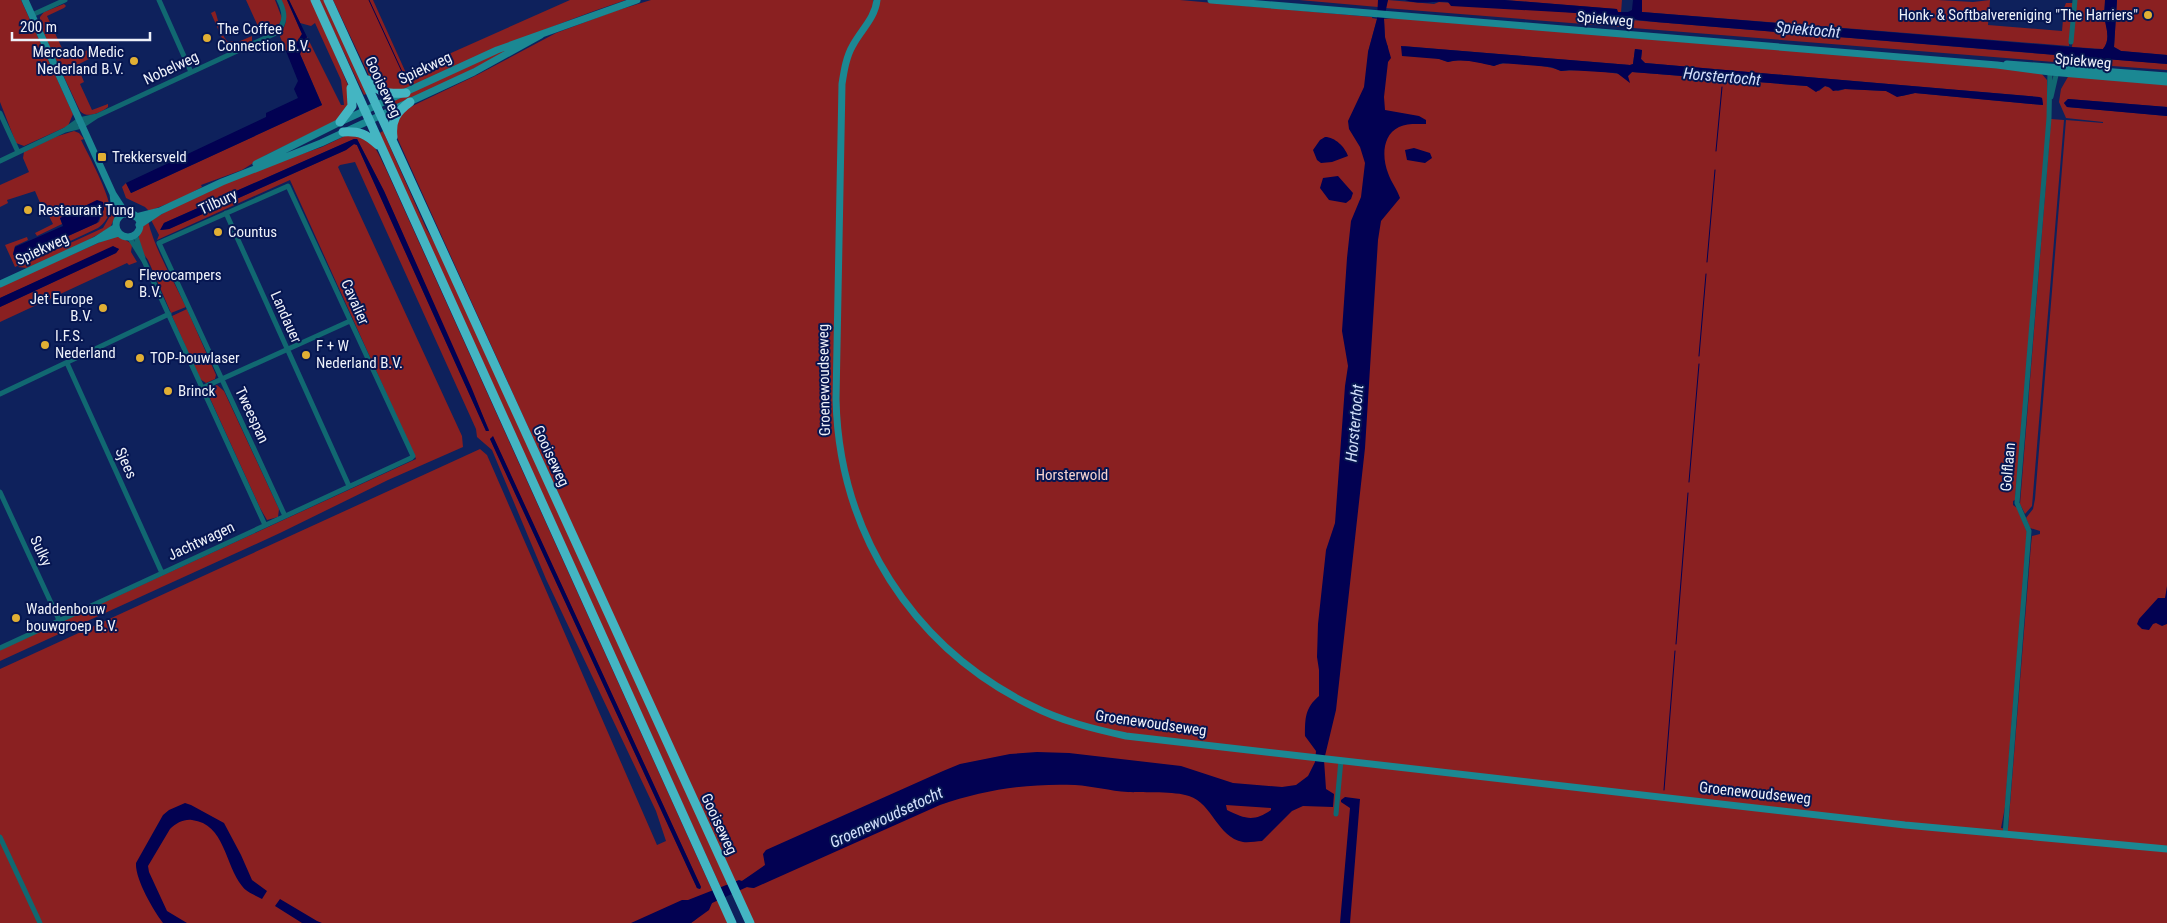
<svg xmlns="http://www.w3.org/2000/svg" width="2167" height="923" viewBox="0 0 2167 923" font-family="'Roboto Condensed',sans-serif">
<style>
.green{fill:#8a2021;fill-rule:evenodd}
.water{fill:#020152;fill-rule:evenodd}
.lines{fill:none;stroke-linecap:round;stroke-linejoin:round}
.stream{stroke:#020152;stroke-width:1}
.street{stroke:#116871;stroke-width:5}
.secondary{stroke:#1b8893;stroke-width:7}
.highway{stroke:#44b5c2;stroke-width:9}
.poi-dot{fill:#e1af34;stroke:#061651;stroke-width:2}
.labels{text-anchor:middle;stroke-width:4;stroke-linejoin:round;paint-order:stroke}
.poi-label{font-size:15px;fill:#eef1f9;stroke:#061651;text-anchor:start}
.street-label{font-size:15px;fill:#eef1f9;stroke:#061651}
.park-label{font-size:15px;fill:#f5d2ce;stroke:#061651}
.water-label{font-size:16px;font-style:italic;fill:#d3e0fb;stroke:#061651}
</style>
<rect width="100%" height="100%" fill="#0e215c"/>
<!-- green -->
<path class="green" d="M0,0H21L73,114L68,126L24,146L16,143L0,102Z
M246,0H275L282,18L277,29L265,35H262Z
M281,0H287L302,34L297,42L286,51L279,34C289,24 287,12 281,0Z
M289,0H312L350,90L348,111L334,122L266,155L242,170L201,185L202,187L180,199L149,211L145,207L126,198L122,187L126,183L131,193L322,105L300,54L307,37L341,105H344L341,80L315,23L311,26L300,23Z
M319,0H325L368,93L364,95Z
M333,0H373L406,73L570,0H626C549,25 476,59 401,90L388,92L372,82Z
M651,0H873V4L878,0H1180L1372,17V18L1377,19L1368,52L1390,57L1388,52V46L1385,43L1384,19L1394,18L2001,67L2041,73L2047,80L2048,115L2015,500L2013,501V505L2017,508L2027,532L2005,807L2001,828L2008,829L2031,545L2032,536L2040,534V531L2030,528L2026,518L2033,509L2035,499L2066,120L2103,123V122L2066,118L2059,102L2061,89L2069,75L2167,83V107L2068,99L2064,103L2067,107L2167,116V923H753L738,890L746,887L754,888L755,873L742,881L734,882L395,133L396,120L406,109L477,75L556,33L615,11ZM1402,46L1630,65L1633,64L1635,49L1642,50L1641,59L1645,63L2039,97L2042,98L2043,105L1915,93L1902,96L1886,91L1845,89L1838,91L1825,86L1819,91L1807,86L1632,72L1628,76C1607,71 1584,69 1562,71C1559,71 1555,68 1552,68C1539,65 1504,60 1494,66C1479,62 1464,58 1448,62Z
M1299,0H1378V7Z
M1388,0L1434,4L1439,2L1617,16H1621V19L1631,20L2068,56L2067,63L1385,8Z
M1504,0H1622L1621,13L1618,12L1616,9Z
M1642,0H1938L1973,2L1990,0L1988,25L2062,31L2064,8L2066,3H2073L2069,46L1642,12Z
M2076,0H2105C2105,5 2104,11 2105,17C2106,27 2111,40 2103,49L2072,47Z
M2117,0H2167V55L2121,51L2114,47Z
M64,4L66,6L64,8L47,16L67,59L99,45L103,52L77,65L84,82L80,84L92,110L108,104V107C100,113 87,119 80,111L40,26V17L44,12Z
M215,11C219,22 220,33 227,41L238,42L252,36V41L228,52L211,13Z
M526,43L395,107L392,102L492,53Z
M2071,56L2167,64V70L2071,63Z
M2051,119L2064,120L2032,506L2025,514L2020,504Z
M74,131L79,133L84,139L81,140C89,156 109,193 110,209C110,216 103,225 98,228L15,267L5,245L27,237L28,240L15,246L13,254L20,258L99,222L104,209L101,203L87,205L60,218L62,224L37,236L35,233L53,224L48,214L44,212L35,191L7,200L8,203L0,207V185L29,172L23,158L24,152L55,137Z
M383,131L426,228L438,249L729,885L721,888L378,134Z
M351,133C370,132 378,153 385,167L713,892L689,901H681L691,923C701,917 706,905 717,900L728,923H0V669L480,449L487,455L657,845L666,841L656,811L546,579L492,450L477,437L476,429L355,162L340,165L338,167L462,436L463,447L388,480L280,533L0,661V650L416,459L290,180L157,240L159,235L151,220L180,204L263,167L322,147ZM354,139H357L384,191L489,430L486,431L357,145L354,144L346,150L169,229L161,230L164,223ZM493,437L701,887L700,889L697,888L490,439Z
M114,209L117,212L110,228L68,251L27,268L18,267L103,228Z
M148,221C155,250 173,279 186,307L171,313L148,260L139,248V233L142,226Z
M118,236L129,242L132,245L131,252L137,262L129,265L127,263L0,322V307L116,253L119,249L113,247L0,298V286L112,237Z
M187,309L216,375L215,379L206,383L200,379L172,316Z
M217,385L224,391L279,509L278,517L267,520L260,508L208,394L209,389Z"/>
<!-- water -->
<path class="water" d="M287,0H289L307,37L300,54L322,105L131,193L126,183L266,117V113L298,98L294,89L298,81L286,51L297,42L302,34Z
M1378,0H1388L1384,19L1385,37L1391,58L1388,62L1384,97L1385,110L1419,116L1426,120V124C1417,124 1407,123 1399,127C1382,135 1382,158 1388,173C1391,182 1397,189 1400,198L1381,221L1378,240L1365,448L1336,710L1324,760L1326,789L1334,794L1333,807L1303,806L1292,811L1262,841C1256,841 1249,843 1243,842C1217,837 1213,804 1189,796C1175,791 1144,793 1128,792C1110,791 1093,786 1075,785C1028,783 984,790 940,805L772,880L754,888L747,887L712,903L709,910L691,923H631L682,900H688L739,880L742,881L765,865L763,854L766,850L943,771L960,764L1010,754L1037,752L1069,753L1181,766L1233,783L1282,787L1296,785L1308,776L1315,762L1316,751L1305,736C1305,718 1305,708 1319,696V670L1317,657L1318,624L1326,550L1335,523L1345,386L1348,366L1342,331L1347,258L1351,221L1361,197L1365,163L1360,147L1349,129L1348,121L1364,87L1368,52L1377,19ZM1226,805L1271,808V810C1254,822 1245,819 1227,810Z
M1405,0H1504L1617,9L1618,12H1628L1632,10L1633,0H1642V12L2095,49H2103C2111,40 2106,27 2104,17C2104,11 2105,5 2105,0H2117L2114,47L2121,51L2167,55V64L1656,22L1638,20L1628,16L1451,6L1448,2C1434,1 1419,5 1405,0Z
M1401,46L1630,65L1633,64L1635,49L1642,50L1641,59L1645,63L2039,97L2042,98L2043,105L1915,93L1897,97L1886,91L1845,89L1833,91L1829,87L1825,86L1816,92L1807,86L1632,72L1628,76L1630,83L1617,73L1569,70L1561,71L1551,67L1502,63L1494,66C1479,63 1464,58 1448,62L1439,59L1402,56Z
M2068,99L2167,107V116L2067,107L2064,103Z
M1325,137C1335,137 1345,147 1348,156L1332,162L1321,163L1317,160L1313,150L1320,140Z
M354,139H357L384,191L472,389L489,431H486L357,145L354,144L346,150L169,229L160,230L164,223Z
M1414,148L1430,153L1432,158L1425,163L1407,160L1405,150Z
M1338,176L1353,193L1351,199L1346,203L1329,200L1320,188L1323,178Z
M97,200L103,202L104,209L97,223L19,258L13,255L15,247L63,226L60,218Z
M113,246L119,249L116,253L0,307V298Z
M493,436L701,887L700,889L697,888L490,439Z
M2167,586V624L2162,626L2156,623L2153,624L2149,630L2142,629L2137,624L2139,619L2158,598H2165Z
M1345,797L1360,799L1350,923H1340L1350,808L1341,802V800Z
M185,803L191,805L224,823L241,855L252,880L267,891L262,899C255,895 246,892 242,886C225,865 225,824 192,820C184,819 176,823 170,829L148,866L149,872L167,911L187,923H163C153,910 135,879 136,863L163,815L169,810Z
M280,899L317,921L322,923H302L275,906Z"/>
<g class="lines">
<!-- stream -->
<path class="stream" d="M369,0L404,76
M1716,151L1722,87
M1707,262L1715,170
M1699,356L1706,274
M1689,482L1699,364
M1676,644L1688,493
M1664,790L1675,651"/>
<!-- street -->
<path class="street" d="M159,0L191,72
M32,15L65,0
M2071,42L2075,0
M2051,97L2057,71
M0,113L18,152
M65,130L82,126L97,116
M0,161L65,130L79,120L97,116L276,33C287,22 285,12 279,0
M226,213L349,486
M135,234L143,258
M129,237L144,261L265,525
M67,363L162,573
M202,388L350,321
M0,394L169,314
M0,492L59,620
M0,648L411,458L413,456L288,186L159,243L285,516
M1336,814L1341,760
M2005,835L2029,531L2017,503L2049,118L2050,70
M0,837L40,923"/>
<!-- secondary -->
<path class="secondary" d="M25,0L113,194L126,214
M877,0C875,18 861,30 853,45C846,57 844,71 842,84L836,399C839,532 912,647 1032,706C1061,721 1094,729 1126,736L1905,825L2167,849
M1211,0L1997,65L2050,72L2167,82
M2007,64L2167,76
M256,164L340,122L497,50L637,0
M113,194L114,202L120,216
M116 225a12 12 0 1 1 24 0a12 12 0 1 1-24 0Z
M136,217L160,211
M139,225L160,211L222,182L321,143L474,72L541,35
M96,240L119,233
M0,284L96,240L116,227"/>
<!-- highway -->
<path class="highway" d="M315,0C455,307 591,616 732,923
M328,0L750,923
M368,80C380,94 388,94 406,93
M340,122L352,106L351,88
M343,132C360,131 366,134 378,145
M393,137C391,121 396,112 410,102"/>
</g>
<!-- markers -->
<g class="poi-dot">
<circle cx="2148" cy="15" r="5"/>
<circle cx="207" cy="38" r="5"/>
<circle cx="134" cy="61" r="5"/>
<rect x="97" y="152" width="10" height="10" rx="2.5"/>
<circle cx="28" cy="210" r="5"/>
<circle cx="218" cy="232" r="5"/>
<circle cx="129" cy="284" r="5"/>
<circle cx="103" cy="308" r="5"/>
<circle cx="45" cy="345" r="5"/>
<circle cx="306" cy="355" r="5"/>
<circle cx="140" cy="358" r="5"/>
<circle cx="168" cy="391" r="5"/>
<circle cx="16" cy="618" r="5"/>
</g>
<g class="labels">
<!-- poi labels -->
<g class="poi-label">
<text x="2138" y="20" text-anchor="end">Honk- &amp; Softbalvereniging "The Harriers"</text>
<text x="217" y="34">The Coffee<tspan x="217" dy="17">Connection B.V.</tspan></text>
<text x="124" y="57" text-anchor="end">Mercado Medic<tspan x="124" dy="17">Nederland B.V.</tspan></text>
<text x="112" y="162">Trekkersveld</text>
<text x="38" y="215">Restaurant Tung</text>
<text x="228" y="237">Countus</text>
<text x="139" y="280">Flevocampers<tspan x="139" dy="17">B.V.</tspan></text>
<text x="93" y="304" text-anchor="end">Jet Europe<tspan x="93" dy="17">B.V.</tspan></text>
<text x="55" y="341">I.F.S.<tspan x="55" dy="17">Nederland</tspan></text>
<text x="316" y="351">F + W<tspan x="316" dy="17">Nederland B.V.</tspan></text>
<text x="150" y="363">TOP-bouwlaser</text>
<text x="178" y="396">Brinck</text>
<text x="26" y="614">Waddenbouw<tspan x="26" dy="17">bouwgroep B.V.</tspan></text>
</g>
<!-- street labels -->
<g class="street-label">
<text transform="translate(1605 19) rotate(5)" y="5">Spiekweg</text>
<text transform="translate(2083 61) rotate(5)" y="5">Spiekweg</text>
<text transform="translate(171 68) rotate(-25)" y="5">Nobelweg</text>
<text transform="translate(425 68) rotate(-25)" y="5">Spiekweg</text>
<text transform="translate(383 87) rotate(65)" y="5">Gooiseweg</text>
<text transform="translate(218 202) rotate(-25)" y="5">Tilbury</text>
<text transform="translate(42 249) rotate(-25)" y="5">Spiekweg</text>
<text transform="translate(355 302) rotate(66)" y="5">Cavalier</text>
<text transform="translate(286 317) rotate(66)" y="5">Landauer</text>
<text transform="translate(824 380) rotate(-91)" y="5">Groenewoudseweg</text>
<text transform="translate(252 415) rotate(65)" y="5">Tweespan</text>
<text transform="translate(551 456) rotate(65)" y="5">Gooiseweg</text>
<text transform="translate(126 463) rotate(66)" y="5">Sjees</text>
<text transform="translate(2008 467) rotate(-85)" y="5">Golflaan</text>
<text transform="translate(201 541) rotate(-25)" y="5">Jachtwagen</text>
<text transform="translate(41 551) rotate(65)" y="5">Sulky</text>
<text transform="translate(1151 723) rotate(8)" y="5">Groenewoudseweg</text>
<text transform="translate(1755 793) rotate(6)" y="5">Groenewoudseweg</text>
<text transform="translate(719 824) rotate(65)" y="5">Gooiseweg</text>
</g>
<!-- park labels -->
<g class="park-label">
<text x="1072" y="480">Horsterwold</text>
</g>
<!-- water labels -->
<g class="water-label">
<text transform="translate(1808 29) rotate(5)" y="6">Spiektocht</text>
<text transform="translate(1722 76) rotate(5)" y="6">Horstertocht</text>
<text transform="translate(1354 423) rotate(-85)" y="6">Horstertocht</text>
<text transform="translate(886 817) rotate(-25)" y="6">Groenewoudsetocht</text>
</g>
</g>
<!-- scale -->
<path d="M12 32v8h138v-8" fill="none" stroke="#eef1f9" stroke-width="2.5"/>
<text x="20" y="32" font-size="15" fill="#eef1f9" stroke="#061651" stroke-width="4" paint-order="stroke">200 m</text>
</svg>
